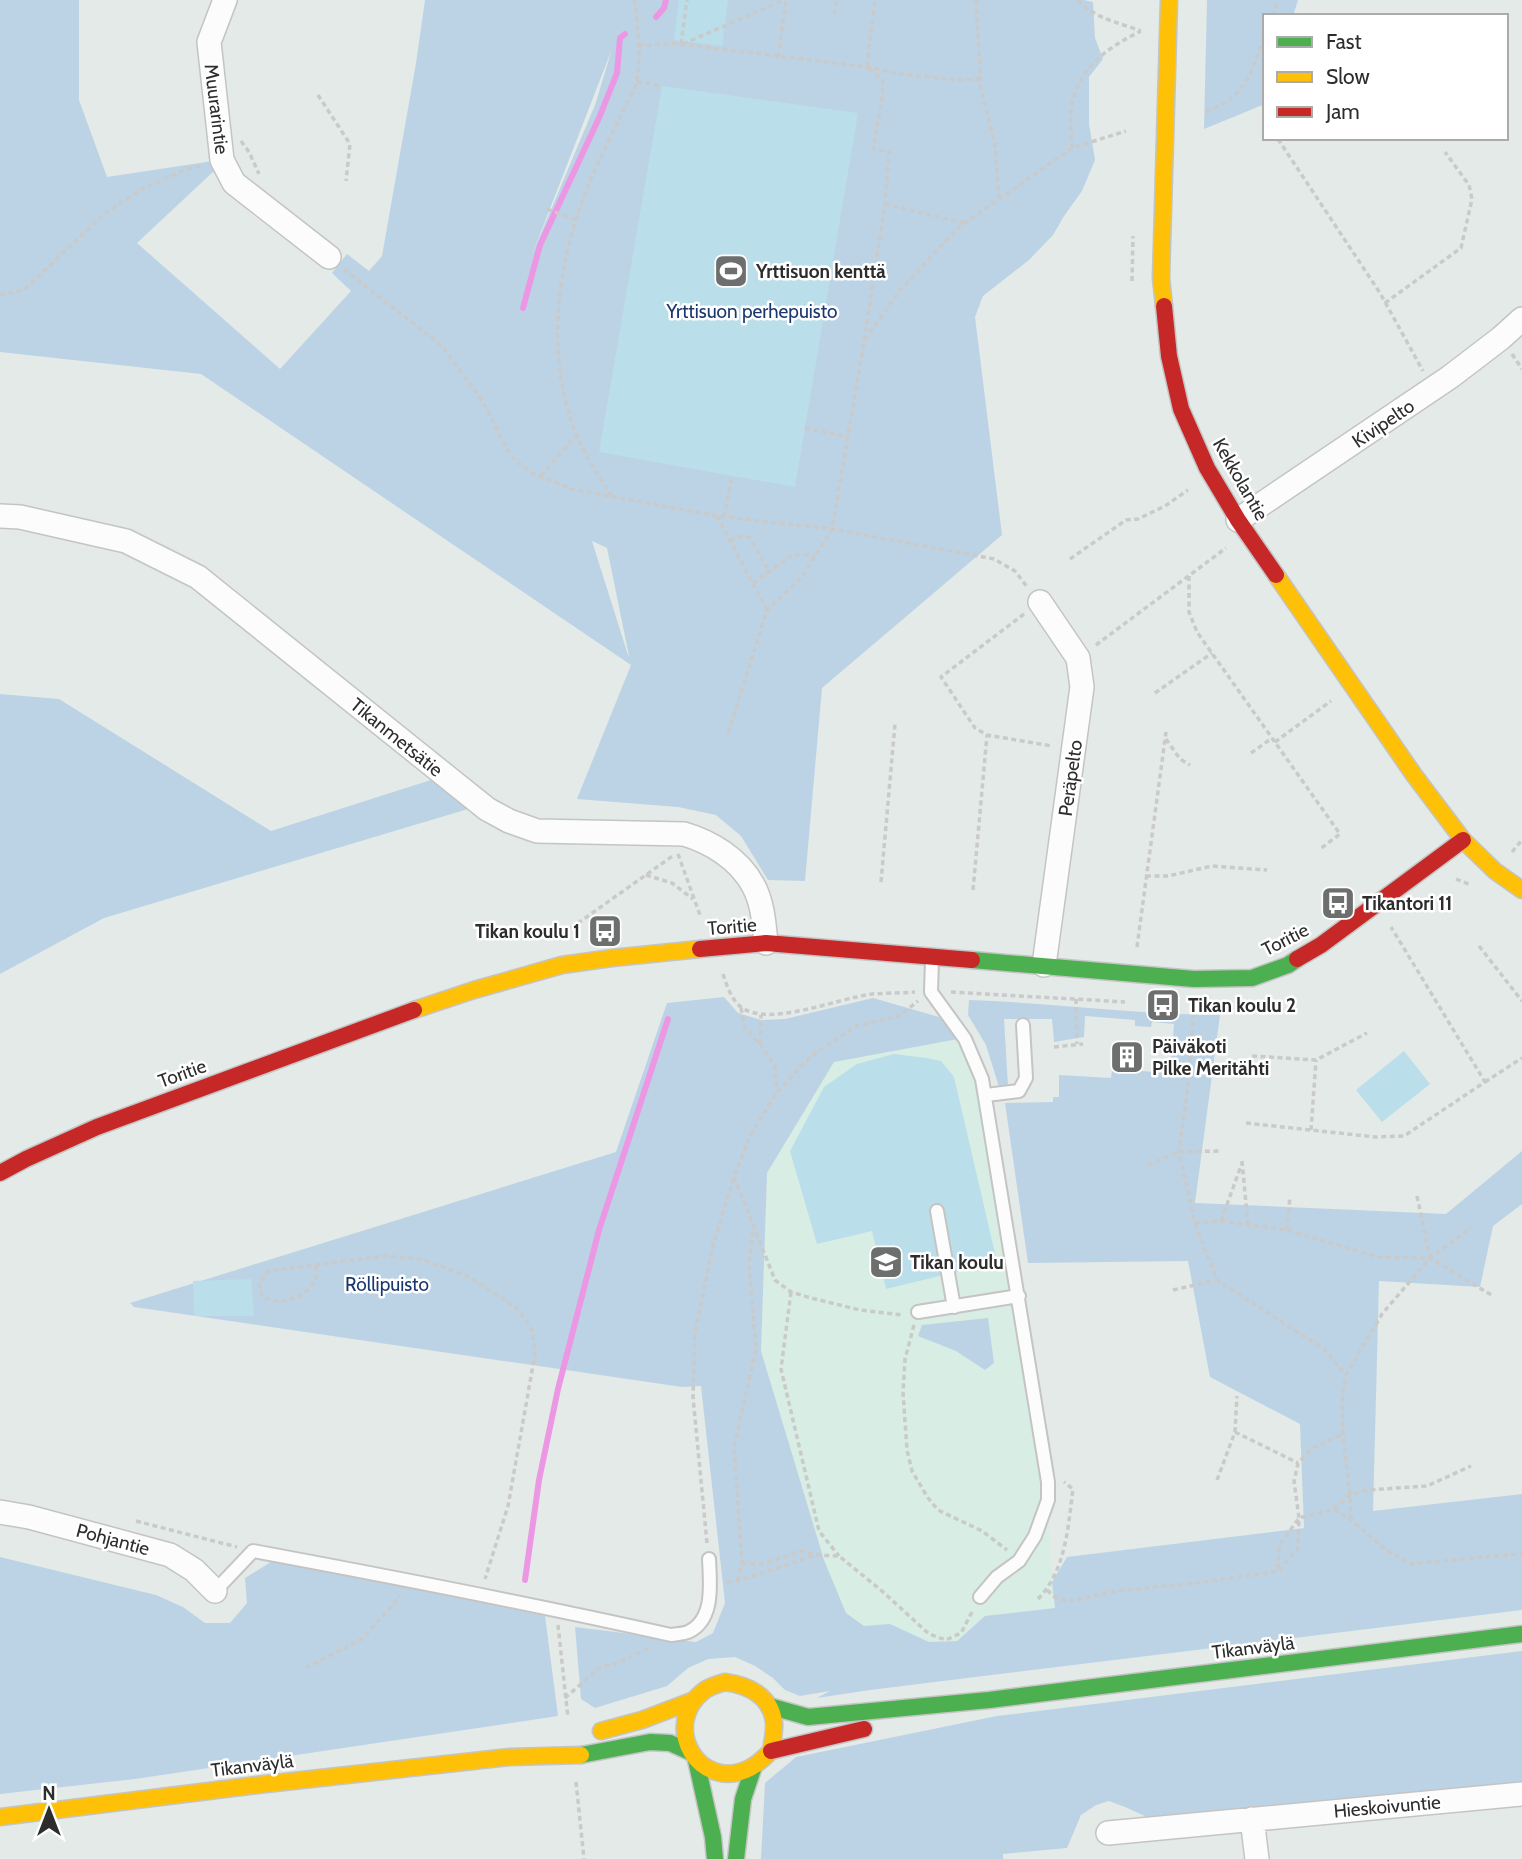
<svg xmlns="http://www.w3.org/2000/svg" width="1522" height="1859" viewBox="0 0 1522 1859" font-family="Cabin,sans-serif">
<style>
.education{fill:#d8ede3}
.green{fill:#bcd3e6;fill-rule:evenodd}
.pitch{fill:#badeea}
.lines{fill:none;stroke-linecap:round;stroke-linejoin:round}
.stream{stroke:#ec97e4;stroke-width:6}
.lane-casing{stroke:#c4c4c4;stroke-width:16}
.street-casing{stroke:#c4c4c4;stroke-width:26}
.fast-casing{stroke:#c4c4c4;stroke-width:19}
.slow-casing{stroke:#c4c4c4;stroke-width:19}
.jam-casing{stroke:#c4c4c4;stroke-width:19}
.path{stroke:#c9cac9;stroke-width:3.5;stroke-dasharray:5 3.5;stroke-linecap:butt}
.lane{stroke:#fbfcfb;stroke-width:12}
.street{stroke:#fbfcfb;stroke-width:23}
.fast{stroke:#4caf50;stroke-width:16}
.slow{stroke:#ffc107;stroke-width:16}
.jam{stroke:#c62828;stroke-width:16}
.labels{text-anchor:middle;stroke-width:5;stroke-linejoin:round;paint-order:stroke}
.street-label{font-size:19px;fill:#2d2d2d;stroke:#fff}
.poi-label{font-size:19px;font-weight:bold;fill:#2d2d2d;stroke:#fff;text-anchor:start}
.park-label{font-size:19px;fill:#1a386d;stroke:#fff}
</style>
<rect width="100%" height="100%" fill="#e4eae7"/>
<!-- education -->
<path class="education" d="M958,1039L980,1095L1045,1483L1055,1608L985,1616L957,1641L929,1643L890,1624L864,1626L846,1613L824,1560L761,1351L767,1173L834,1062Z"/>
<!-- green -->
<path class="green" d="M0,0H79V100L107,177L213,161L215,170L137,243L280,369L351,291L332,273L347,254L369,271L382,256L416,63L425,0H1084L1093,2L1095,38L1103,59L1089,77V124L1095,160L1082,191L1064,216L1053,235L1029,260L983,296L975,317L1002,535L822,688L805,881L768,880L741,836L716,815L678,807L577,799L631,665L201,374L0,352ZM612,49L595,105L532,255ZM592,541L607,548L629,656L628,655Z
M1207,0H1298L1293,16H1265V104L1204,129Z
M0,694L59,699L271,831L434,779L468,809L104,918L0,974Z
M724,997L738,1013L761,1020L785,1019L873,998L939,1017L958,1039L834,1062L767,1173L761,1351L824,1560L846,1613L864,1626L890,1624L929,1642L957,1641L985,1616L1055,1608L1052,1582L1067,1557L1304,1528L1300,1424L1210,1377L1188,1261L1028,1263L1005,1103L1053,1102V1097H1059V1075L1111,1078L1112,1069L1170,1073L1174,1024L1152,1022L1151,1027L1135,1026V1020L1085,1016L1084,1037L1054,1042L1052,1019H1004L1008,1086L999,1087L986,1045L968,1015L969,1000C1053,1003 1136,1014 1220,1015L1195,1203L1446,1214L1522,1151V1204L1493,1226L1480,1287L1379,1281L1373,1511L1522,1494V1610L870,1690L817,1698L830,1691L800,1696L785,1690L773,1678L755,1666L735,1657L708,1659L688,1668L667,1686L595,1708L581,1699L575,1627L696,1642L713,1633L725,1603L701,1386L682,1387L134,1307L130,1303L616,1152L667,1003Z
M988,1318L994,1363L985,1370L956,1351L918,1336L922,1325Z
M0,1557L156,1595L183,1607L205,1623H230L247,1603L245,1578L274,1560L545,1616L558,1716L135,1779L0,1794Z
M1522,1651V1786L1156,1821L1125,1807L1109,1801L1096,1805L1081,1815L1067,1848L1003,1854V1859H761L765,1783L796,1757L997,1716Z"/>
<!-- pitch -->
<path class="pitch" d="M679,0H728L722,46L674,40Z
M662,86L858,113L795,487L599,452Z
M1404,1051L1430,1084L1382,1122L1356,1090Z
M894,1054L926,1058L941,1061L954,1077L997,1262L886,1289L872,1231L817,1244L790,1151L824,1087L857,1064Z
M251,1279L254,1316H194L193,1281Z"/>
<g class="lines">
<!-- stream -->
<path class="stream" d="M656,17L664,8L666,0
M523,308L540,245L599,118L617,73L620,38L625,34
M525,1580L539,1480L558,1389L599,1230L668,1019"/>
<!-- lane casing -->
<g class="lane-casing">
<path id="lane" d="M932,960L931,992L965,1039L982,1079L1048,1482V1500L1035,1536L1019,1561L997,1577L980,1597
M986,1095L1019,1091L1026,1078L1023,1025
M937,1211L954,1307
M918,1312L1019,1296
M215,1591L253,1551C393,1577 532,1604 671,1635C676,1634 683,1634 688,1632C715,1620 710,1583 709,1559"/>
</g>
<!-- street casing -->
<g class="street-casing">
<path id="street" d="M225,0L209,42L222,160L234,183L329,257
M0,516L20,517L126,541L198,577L487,809L509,821L537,831L684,834C711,842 739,859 753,885C763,903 764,924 766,943
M1238,520L1450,377L1501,338L1522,319
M1040,602L1078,658L1082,687L1044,965
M0,1512L29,1517L170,1555L194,1570L215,1591
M1252,1819L1257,1859
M1108,1833L1522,1794"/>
</g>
<!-- fast casing -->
<g class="fast-casing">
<path id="fast" d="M972,960L1194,979L1252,978L1288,965L1297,959
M769,1706L808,1717L989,1700L1522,1634
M581,1755L650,1742L670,1743L690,1752
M696,1760L713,1837L715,1859
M736,1859L743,1799L754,1766"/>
</g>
<!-- slow casing -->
<g class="slow-casing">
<path id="slow" d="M1164,306L1161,278L1169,0
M1276,575L1414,775L1463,840L1495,871L1522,890
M414,1010L474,990L562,965L612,958L700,949
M725,1682C748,1685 771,1696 774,1722C775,1732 772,1742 771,1751C765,1757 758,1764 750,1768C699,1794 659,1724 705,1690C711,1686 718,1684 725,1682Z
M601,1731L642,1720L692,1701
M0,1817L257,1785L510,1757L581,1755"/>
</g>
<!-- jam casing -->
<g class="jam-casing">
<path id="jam" d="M1164,306L1169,356L1181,409L1207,468L1238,520L1276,575
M700,949L766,943L972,960
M1297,959L1321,945L1463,840
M0,1173L26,1159L97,1127L414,1010
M771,1751L864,1729"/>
</g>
<!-- path -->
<path class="path" d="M976,0L981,89L995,145L999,198
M1078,0C1093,18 1120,23 1141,31
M834,14L837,0
M1272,16L1278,0
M681,44L687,0
M683,44L784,0
M638,46L672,43L867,67L901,74L958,80L981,79
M778,57L786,0
M637,82L662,86
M318,95L350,144L346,181
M1206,112C1212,109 1220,106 1226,102C1249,88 1256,58 1265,34
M1278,139L1380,293L1423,371
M241,141L249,152L259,174
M1072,148C1072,134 1069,118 1072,104C1079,67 1110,46 1141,31
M885,204L964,223
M547,209L576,220
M344,269L442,346L483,402L507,449L517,462L534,474L572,489L717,516L832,529L994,559L1015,571L1028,588
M1132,281L1133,236
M0,295L24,290L103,215L140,190L187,169L203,165
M1385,303L1461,248L1472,199L1469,185L1445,152
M865,340L901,289L958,228L1072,148L1126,131
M1512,354L1522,369
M805,428L848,437
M541,476L577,434
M612,496C597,474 582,451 573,426C545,346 558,258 590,181C600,157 613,133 624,109C628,100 635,90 637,80C641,54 638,25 634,0
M717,516L767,610
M724,517L732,476
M730,540L742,536L750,538L769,571
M1070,559L1126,520L1138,519L1165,506L1188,490
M1189,576V612L1197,632L1340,834L1320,849
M753,583L791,556L802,554L815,556
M1024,614L941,677L975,728L987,735L1052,746
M1096,645L1226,548
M1155,693L1212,653
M728,733L767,610L803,576L832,529L864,342L885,204L889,152L873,149L882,99L883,81L867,67L875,0
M1166,739L1180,759L1190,765
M1275,742L1331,701
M1251,753L1272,738
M1512,852L1522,840
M678,854L700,915
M646,875L672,883L693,899
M1146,876H1168L1212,866L1267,870
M1456,879L1471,885
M881,882L895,724
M973,890L987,735
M557,938L674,855
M1479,946L1522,1001
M1137,947L1166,732
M723,974C727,986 731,999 741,1007C768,1028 839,998 872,994C886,993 901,993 915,992
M951,992L1125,1002
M1076,999L1077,1044
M1194,1005L1188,1087L1179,1152L1195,1223L1217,1280L1324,1349L1346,1375
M741,1008L745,1029L760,1044L775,1066L777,1092
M760,1044L761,1015
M1054,1047L1083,1044
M1252,1056L1316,1060L1367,1033
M1485,1082L1522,1058
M1246,1123L1375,1137L1404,1136L1485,1082L1391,927
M1311,1130L1316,1060
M1242,1161L1248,1225
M1148,1165L1179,1152L1220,1151
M734,1177L775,1280L791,1292L811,1298L860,1310L902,1315
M1417,1196L1430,1258
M1221,1221L1242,1163
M1195,1223L1221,1221L1287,1230L1378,1257L1430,1258L1493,1296
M1287,1230L1290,1196
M316,1266V1278L311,1287L298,1297L279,1302L262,1297L259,1283L268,1271L384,1256L421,1259L470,1277L519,1310L532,1330L535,1354L508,1506L485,1579
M1173,1290L1217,1280
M791,1292L781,1369L819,1531L839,1556
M914,1325L905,1359L903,1392L907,1450L912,1471L928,1498L938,1510L982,1531L1007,1550
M1235,1432L1298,1463
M1217,1480L1235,1432L1237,1396
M1334,1509L1351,1520L1386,1550L1411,1564L1518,1554L1522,1552
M1351,1520L1350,1495L1343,1434L1342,1403L1346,1375L1382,1314L1430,1258L1471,1228
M136,1521L237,1547
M707,1543L693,1397L695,1333L713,1245L734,1177L750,1136L777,1092L811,1056L856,1026L899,1016L918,1001
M742,1563L762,1564L801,1551L815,1555L839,1556L882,1591L929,1634L946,1640L961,1633L972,1612
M1278,1569L1279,1546L1299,1518L1334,1509L1350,1495L1367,1490L1427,1486L1471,1466
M737,1581L742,1563L734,1447L756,1349L749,1264L753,1227
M727,1582L737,1581L813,1556
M1047,1590L1056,1598L1069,1601L1117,1591L1196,1583L1278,1571L1298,1548L1299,1518L1294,1481L1298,1463L1313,1448L1343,1434
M1038,1599C1066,1570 1068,1527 1073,1489L1064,1482
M558,1625L568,1718
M306,1668L362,1639L398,1599L400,1595
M565,1698L599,1668L617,1663L652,1647
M576,1782L584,1859"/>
<!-- lane -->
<use href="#lane" class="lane"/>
<!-- street -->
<use href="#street" class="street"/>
<!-- fast -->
<use href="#fast" class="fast"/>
<!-- slow -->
<use href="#slow" class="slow"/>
<!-- jam -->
<use href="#jam" class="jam"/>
</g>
<!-- icons -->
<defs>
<g id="stadium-square" transform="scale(1.75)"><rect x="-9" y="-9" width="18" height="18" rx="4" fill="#6d6f6e" stroke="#fff"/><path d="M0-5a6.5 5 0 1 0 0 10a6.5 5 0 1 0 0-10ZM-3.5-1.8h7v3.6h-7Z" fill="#fff"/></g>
<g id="bus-square" transform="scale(1.75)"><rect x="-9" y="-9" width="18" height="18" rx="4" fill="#6d6f6e" stroke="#fff"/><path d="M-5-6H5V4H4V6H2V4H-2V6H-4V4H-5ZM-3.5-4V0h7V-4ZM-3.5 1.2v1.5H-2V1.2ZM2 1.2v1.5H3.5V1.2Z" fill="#fff"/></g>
<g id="building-square" transform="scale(1.75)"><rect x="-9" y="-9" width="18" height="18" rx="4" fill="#6d6f6e" stroke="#fff"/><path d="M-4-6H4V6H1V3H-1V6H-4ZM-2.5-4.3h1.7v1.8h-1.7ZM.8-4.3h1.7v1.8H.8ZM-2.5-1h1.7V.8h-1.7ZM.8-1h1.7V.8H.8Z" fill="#fff"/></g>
<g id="school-square" transform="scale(1.75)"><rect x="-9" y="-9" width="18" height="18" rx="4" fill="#6d6f6e" stroke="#fff"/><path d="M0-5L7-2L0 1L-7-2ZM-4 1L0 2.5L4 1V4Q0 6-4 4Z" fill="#fff"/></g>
</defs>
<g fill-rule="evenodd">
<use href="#stadium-square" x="731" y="271"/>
<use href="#bus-square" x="1338" y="903"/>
<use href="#bus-square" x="605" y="931"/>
<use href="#bus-square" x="1163" y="1005"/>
<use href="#building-square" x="1127" y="1057"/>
<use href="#school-square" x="886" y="1262"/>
</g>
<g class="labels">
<!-- street labels -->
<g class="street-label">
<text transform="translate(217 109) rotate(83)" y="7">Muurarintie</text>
<text transform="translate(1383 423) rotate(-34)" y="7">Kivipelto</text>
<text transform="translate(1241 479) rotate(60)" y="7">Kekkolantie</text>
<text transform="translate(397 737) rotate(39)" y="7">Tikanmetsätie</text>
<text transform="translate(1070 778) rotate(-82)" y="7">Peräpelto</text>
<text transform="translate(732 926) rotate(-5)" y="7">Toritie</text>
<text transform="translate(1285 939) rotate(-27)" y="7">Toritie</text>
<text transform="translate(182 1073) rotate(-20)" y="7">Toritie</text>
<text transform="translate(113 1539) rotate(15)" y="7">Pohjantie</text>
<text transform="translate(1253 1647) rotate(-7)" y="7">Tikanväylä</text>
<text transform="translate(252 1765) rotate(-7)" y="7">Tikanväylä</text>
<text transform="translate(1387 1806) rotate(-5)" y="7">Hieskoivuntie</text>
</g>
<!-- poi labels -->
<g class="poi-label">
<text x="756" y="278">Yrttisuon kenttä</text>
<text x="1362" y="910">Tikantori 11</text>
<text x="580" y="938" text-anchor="end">Tikan koulu 1</text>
<text x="1188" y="1012">Tikan koulu 2</text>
<text x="1152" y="1053">Päiväkoti<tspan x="1152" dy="22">Pilke Meritähti</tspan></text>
<text x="910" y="1269">Tikan koulu</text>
</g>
<!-- park labels -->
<g class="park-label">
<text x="752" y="318">Yrttisuon perhepuisto</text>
<text x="387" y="1291">Röllipuisto</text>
</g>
</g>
<!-- legend -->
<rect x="1263" y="14" width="245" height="126" fill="#ffffff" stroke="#ababab" stroke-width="2"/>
<rect x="1277" y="37" width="35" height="10" fill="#4caf50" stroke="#ababab" stroke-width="2"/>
<text x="1326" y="49" font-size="21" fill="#2d2d2d">Fast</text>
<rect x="1277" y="72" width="35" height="10" fill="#ffc107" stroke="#ababab" stroke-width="2"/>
<text x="1326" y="84" font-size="21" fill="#2d2d2d">Slow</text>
<rect x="1277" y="107" width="35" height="10" fill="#c62828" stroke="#ababab" stroke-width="2"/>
<text x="1326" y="119" font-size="21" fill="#2d2d2d">Jam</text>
<!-- north arrow -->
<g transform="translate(49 1810)" stroke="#ffffff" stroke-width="5" paint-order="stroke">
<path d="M0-5L12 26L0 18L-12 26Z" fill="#2d2d2d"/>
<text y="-10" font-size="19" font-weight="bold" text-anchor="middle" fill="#2d2d2d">N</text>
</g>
</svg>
